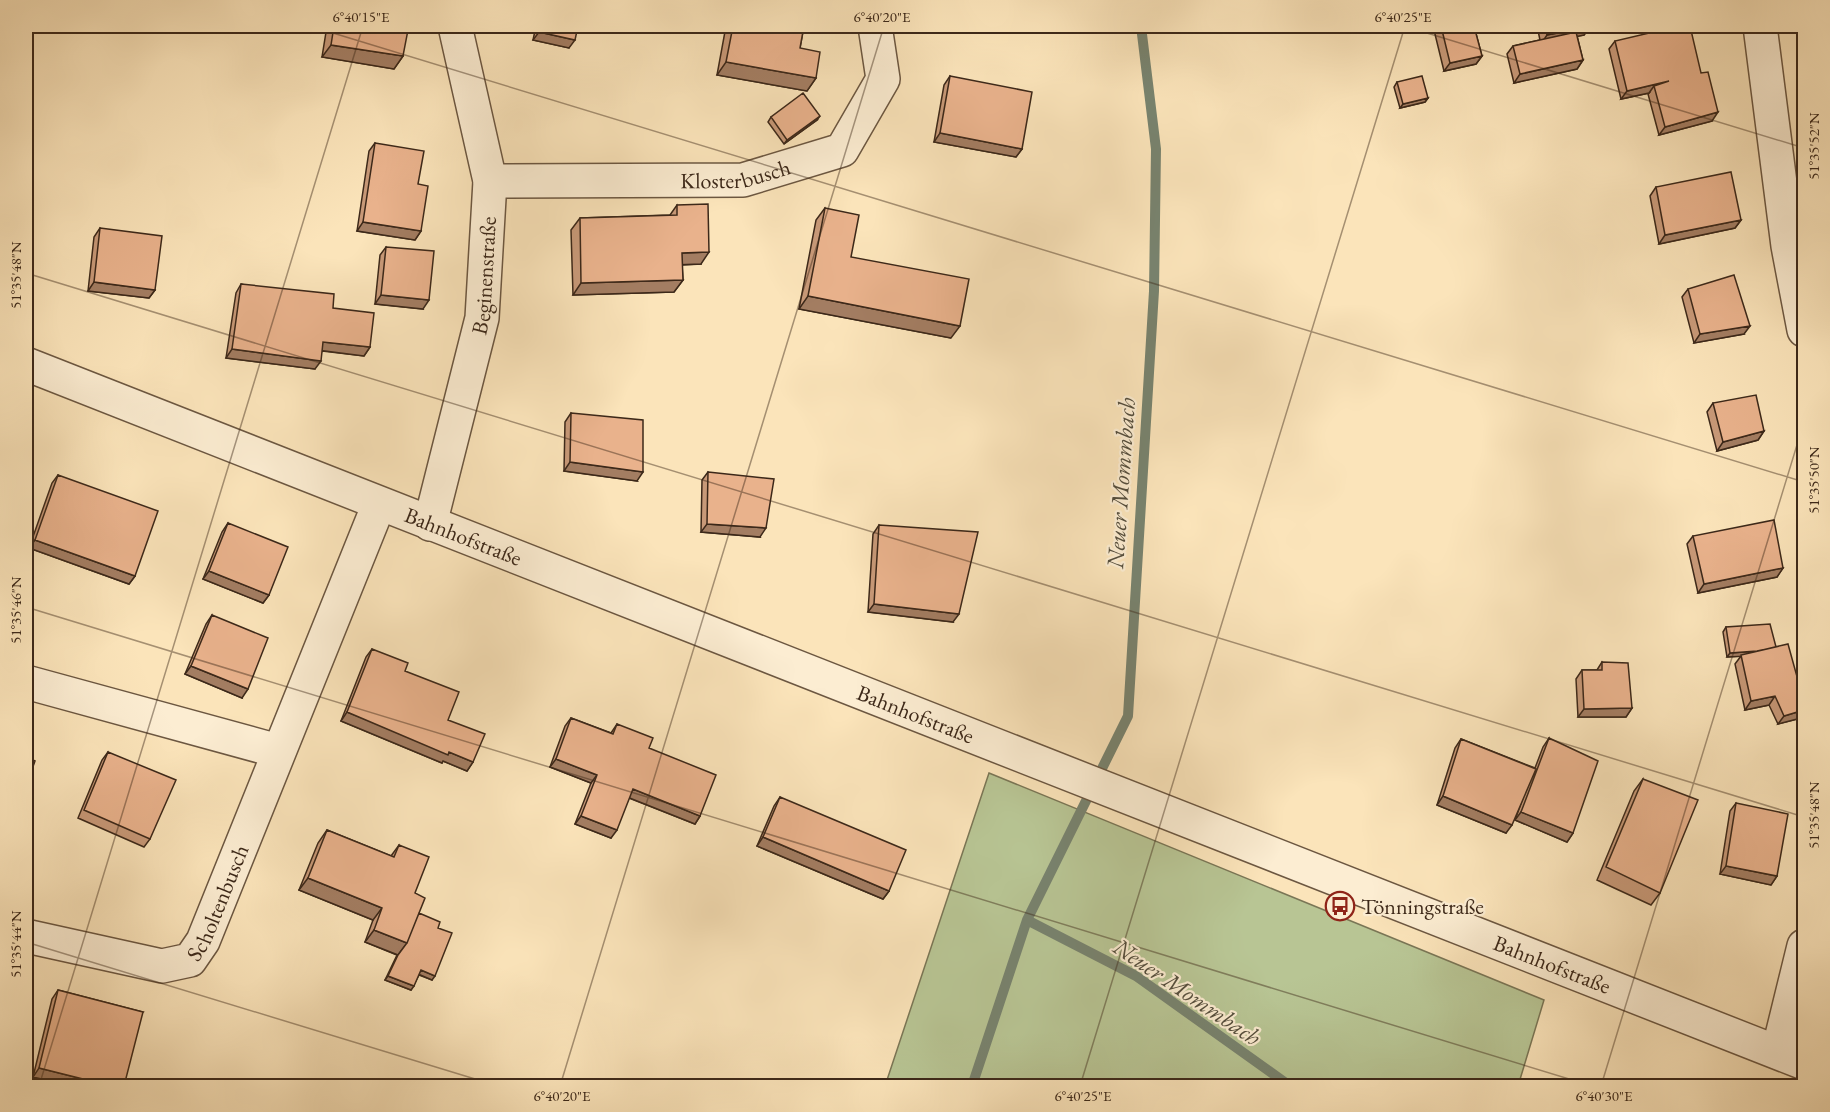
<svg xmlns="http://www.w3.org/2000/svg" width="1830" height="1112" viewBox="0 0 1830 1112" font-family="'EB Garamond',serif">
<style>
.green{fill:#b8c594;stroke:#7a7656;stroke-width:1.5}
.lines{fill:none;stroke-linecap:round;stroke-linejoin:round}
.stream{stroke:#78836f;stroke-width:10}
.minor-casing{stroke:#6c5741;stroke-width:36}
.tertiary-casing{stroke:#6c5741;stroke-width:36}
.minor{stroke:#fcedd2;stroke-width:33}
.tertiary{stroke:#fcedd2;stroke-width:33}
.wall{fill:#c89978;stroke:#3c2819;stroke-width:1.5}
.shaded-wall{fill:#a37d62;stroke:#3c2819;stroke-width:1.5}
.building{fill:#e9b28c;stroke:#3c2819;stroke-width:1.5}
.ticks{fill:none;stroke:#3c2819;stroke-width:1.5;stroke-opacity:0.45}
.labels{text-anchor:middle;stroke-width:4.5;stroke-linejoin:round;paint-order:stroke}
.street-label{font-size:22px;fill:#3c2819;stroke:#fcedd2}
.poi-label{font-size:22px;fill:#3c2819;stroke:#fcedd2;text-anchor:start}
.water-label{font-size:24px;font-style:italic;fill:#554e3d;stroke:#fcedd2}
.neatline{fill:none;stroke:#3c2819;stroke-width:2}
.ticks-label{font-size:15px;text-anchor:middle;fill:#3c2819}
</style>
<rect width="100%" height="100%" fill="#fbe4ba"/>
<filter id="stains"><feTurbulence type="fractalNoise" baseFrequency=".00333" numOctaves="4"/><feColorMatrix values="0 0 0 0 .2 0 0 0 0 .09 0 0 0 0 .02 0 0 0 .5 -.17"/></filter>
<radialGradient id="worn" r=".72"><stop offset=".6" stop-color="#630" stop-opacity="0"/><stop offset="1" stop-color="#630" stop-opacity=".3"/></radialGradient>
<!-- green -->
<path class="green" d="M989,773L1544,1000L1518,1086H885Z"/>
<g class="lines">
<!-- stream -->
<path class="stream" d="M1027,920L1136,976L1290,1086
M972,1086L1027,920L1128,716L1154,291L1156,149L1141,26"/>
<!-- minor casing -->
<g class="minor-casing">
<g id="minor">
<path d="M1760,26L1788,246L1804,330"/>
<path id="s1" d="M490,181L743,180L842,150L883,79L875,26"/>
<path id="s2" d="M430,524L482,318L490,181L455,26"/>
<path d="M26,682L278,751"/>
<path id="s3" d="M26,936L162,966L190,960L203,941L379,504"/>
<path d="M1778,1052L1804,946"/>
</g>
</g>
<!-- tertiary casing -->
<g class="tertiary-casing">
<g id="tertiary">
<path id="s4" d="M26,364L1804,1063"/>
</g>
</g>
<!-- minor -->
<use href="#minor" class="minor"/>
<!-- tertiary -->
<use href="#tertiary" class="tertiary"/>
</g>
<!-- wall -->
<path class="wall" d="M327,26H401L403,56L394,69L322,57Z
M536,26H578L569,48L533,40Z
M726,26H804L800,48L816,78L807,91L717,75Z
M1433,26H1474L1482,56L1476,64L1444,71Z
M1537,26H1590L1584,35L1577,36L1583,60L1577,69L1514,83L1507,54L1513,46L1540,40Z
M1615,41L1712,121L1659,135L1648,94L1649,93L1621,99L1609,49Z
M950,76L1022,149L1016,157L934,142L944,85Z
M1397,82L1428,98L1425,102L1400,108L1394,87Z
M771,117L817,120L784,144L768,122Z
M375,143L418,184L421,231L415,240L357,231L369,151Z
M1656,187L1741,220L1735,228L1659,244L1650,196Z
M677,205L701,264L682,265L683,280L674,292L573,295L571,230L580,218L670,215Z
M825,208L851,257L951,338L799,309L816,220Z
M100,228L155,290L149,298L88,291L94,237Z
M386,247L423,309L375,304L380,255Z
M241,284L333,308L370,347L364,356L322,351L315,369L226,358L236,293Z
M1688,289L1744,334L1694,343L1682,297Z
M1713,403L1764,431L1758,440L1717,451L1707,412Z
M571,413L637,481L564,471L565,422Z
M708,472L760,537L701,532L702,480Z
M58,475L135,576L129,584L29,548L52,483Z
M228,523L269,595L263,603L203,579L222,532Z
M879,525L953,622L868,612L873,534Z
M1693,536L1783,568L1777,577L1698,593L1687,544Z
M212,615L242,698L185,674L206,624Z
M1726,627L1776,647L1801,718L1778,724L1769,705L1745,710L1735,664L1741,656L1727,657L1723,632Z
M372,649L405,671L448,720L473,762L467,771L443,761L442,763L341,721L366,657Z
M1602,662L1632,708L1626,717H1578L1576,679L1582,670H1597Z
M571,718L611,733L617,724L649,748L700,816L695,824L629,798L611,838L575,824L591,783L550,767L565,726Z
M1549,738L1573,833L1567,842L1515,820L1523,798L1506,833L1437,805L1455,748L1461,739L1535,768L1543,747Z
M108,752L150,839L144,847L78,818L102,760Z
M1643,779L1660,893L1651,905L1597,880L1634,791Z
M780,797L889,891L883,899L757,846L774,806Z
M1736,803L1777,876L1771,885L1720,874L1730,811Z
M327,830L391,856L399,845L415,893L419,913L438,928L432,980L419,975L411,990L385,980L397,955L365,942L373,920L299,890L318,843Z
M58,990L143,1012L33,1077L52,999Z"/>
<!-- shaded-wall -->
<path class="shaded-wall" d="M1590,27L1584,35L1541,44L1547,35Z
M539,32L575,40L569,48L533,40Z
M331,45L403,56L394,69L322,57Z
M1482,56L1476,64L1444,71L1450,63Z
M1583,60L1577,69L1514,83L1520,74Z
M726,62L816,78L807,91L717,75Z
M1669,81L1654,86L1649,93L1621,99L1627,91Z
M1428,98L1425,102L1400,108L1403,104Z
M1718,112L1712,121L1659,135L1665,127Z
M820,116L817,120L784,144L787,140Z
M940,133L1022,149L1016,157L934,142Z
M1741,220L1735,228L1659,244L1665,235Z
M363,222L421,231L415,240L357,231Z
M709,252L701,264L673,265L682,253Z
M683,280L674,292L573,295L581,283Z
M94,282L155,290L149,298L88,291Z
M381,295L429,300L423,309L375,304Z
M808,296L960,326L951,338L799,309Z
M1750,326L1744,334L1694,343L1700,334Z
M323,342L370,347L364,356L317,350Z
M232,349L321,361L315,369L226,358Z
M1764,431L1758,440L1717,451L1723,442Z
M570,462L643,472L637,481L564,471Z
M707,524L766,528L760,537L701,532Z
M35,540L135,576L129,584L29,548Z
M1783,568L1777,577L1698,593L1704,584Z
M209,571L269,595L263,603L203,579Z
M874,604L959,614L953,622L868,612Z
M1776,650L1773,655L1727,657L1730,653Z
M191,666L248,689L242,698L185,674Z
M1775,696L1769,705L1745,710L1751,701Z
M1632,708L1626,717H1578L1584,709Z
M1804,710V712L1801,718L1778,724L1784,716Z
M347,712L449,752L473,762L467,771L443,761L442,763L341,721Z
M556,759L597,775L591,783L550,767Z
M633,789L700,816L695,824L627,797Z
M1443,796L1512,825L1506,833L1437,805Z
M1521,812L1573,833L1567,842L1515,820Z
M581,816L617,830L611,838L575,824Z
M763,837L889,891L883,899L757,846Z
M1726,866L1777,876L1771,885L1720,874Z
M308,878L382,908L373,920L299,890Z
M374,930L407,943L398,955L365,942Z
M421,970L435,976L432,980L418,974Z
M388,976L414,986L411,990L385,980Z
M39,1068L111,1086H71L33,1077Z"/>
<!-- building -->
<path class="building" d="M334,26H401V29L408,30L403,56L331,45Z
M541,26H578L575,40L539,32Z
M733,26H804L800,48L820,52L816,78L726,62Z
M1441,26H1474L1482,56L1450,63Z
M1545,26H1590V27L1547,35Z
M1679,26H1690L1701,73L1708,72L1718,112L1665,127L1654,86L1669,81L1627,91L1615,41Z
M1576,32L1583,60L1520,74L1513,46Z
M950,76L1032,92L1022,149L940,133Z
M1422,76L1428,98L1403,104L1397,82Z
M803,93L820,116L787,140L771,117Z
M375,143L424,151L418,184L428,186L421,231L363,222Z
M26,171H29L26,213Z
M1731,172L1741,220L1665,235L1656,187Z
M708,204L709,252L682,253L683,280L581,283L580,218L677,215V205Z
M825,208L859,215L851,257L969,279L960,326L808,296Z
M100,228L162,236L155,290L94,282Z
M386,247L434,251L429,300L381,295Z
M1734,275L1750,326L1700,334L1688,289Z
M241,284L334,294L333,308L374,313L370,347L323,342L321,361L232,349Z
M1756,395L1764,431L1723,442L1713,403Z
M571,413L643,420V472L570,462Z
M708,472L774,479L766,528L707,524Z
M58,475L158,511L135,576L35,540Z
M1774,520L1783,568L1704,584L1693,536Z
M228,523L288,547L269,595L209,571Z
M879,525L978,532L959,614L874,604Z
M212,615L268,638L248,689L191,666Z
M1770,624L1776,647L1757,651L1730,653L1726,627Z
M1788,644L1804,702V710L1784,716L1775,696L1751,701L1741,655Z
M372,649L408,663L405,671L459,692L448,720L485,734L473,762L449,752L448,755L347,712Z
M1602,662L1628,663L1632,708L1584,709L1582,670H1602Z
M571,718L613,734L617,724L653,738L649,748L716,775L700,816L633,789L617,830L581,816L597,775L556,759Z
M1549,738L1598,761L1573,833L1521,812Z
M1461,739L1536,769L1512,825L1443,796Z
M108,752L176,780L150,839L84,810Z
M26,757L35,761L26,786Z
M1643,779L1698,800L1660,893L1606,867Z
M780,797L906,850L889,891L763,837Z
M1736,803L1788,814L1777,876L1726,866Z
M327,830L394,857L399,845L429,857L415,893L425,898L407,943L374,930L382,908L308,878Z
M419,913L440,922L438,928L452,933L435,976L421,970L414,986L388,976L398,955L407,943Z
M58,990L143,1012L124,1086H111L39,1068Z
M1604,1079L1678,1080V1086H1599V1084Z"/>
<!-- ticks -->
<path class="ticks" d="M310,26L1804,482M1404,26L1804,148M26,273L1804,817M26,607L1592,1086M26,942L498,1086M39,1086L363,26M560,1086L884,26M1080,1086L1405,26M1601,1086L1804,422"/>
<!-- icons -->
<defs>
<g id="bus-ring" transform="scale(1.5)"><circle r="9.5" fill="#fcedd2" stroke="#8f2418" stroke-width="1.5"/><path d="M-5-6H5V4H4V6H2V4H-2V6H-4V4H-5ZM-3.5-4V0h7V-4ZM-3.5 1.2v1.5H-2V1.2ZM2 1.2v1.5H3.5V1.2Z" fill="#8f2418"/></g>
</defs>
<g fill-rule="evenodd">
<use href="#bus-ring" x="1340" y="906"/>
</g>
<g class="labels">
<!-- street labels -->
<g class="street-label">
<text dy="8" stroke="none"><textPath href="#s1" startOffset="246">Klosterbusch</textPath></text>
<text dy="8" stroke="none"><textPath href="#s2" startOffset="255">Beginenstraße</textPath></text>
<text dy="8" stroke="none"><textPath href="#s4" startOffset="470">Bahnhofstraße</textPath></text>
<text dy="8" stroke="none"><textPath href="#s4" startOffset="956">Bahnhofstraße</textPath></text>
<text dy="8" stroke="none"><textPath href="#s3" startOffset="232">Scholtenbusch</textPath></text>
<text dy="8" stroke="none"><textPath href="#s4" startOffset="1640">Bahnhofstraße</textPath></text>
</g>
<!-- poi labels -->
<g class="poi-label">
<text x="1361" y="914">Tönningstraße</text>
</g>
<!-- water labels -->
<g class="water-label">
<text transform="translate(1121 483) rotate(-86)" y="8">Neuer Mommbach</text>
<text transform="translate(1187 992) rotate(34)" y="8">Neuer Mommbach</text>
</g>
</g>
<!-- margin -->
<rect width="1830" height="1112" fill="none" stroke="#fbe4ba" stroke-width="66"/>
<rect x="33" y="33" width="1764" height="1046" class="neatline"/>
<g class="ticks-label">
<text x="361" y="22">6°40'15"E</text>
<text x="882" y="22">6°40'20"E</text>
<text x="1403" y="22">6°40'25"E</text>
<text transform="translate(1814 146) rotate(-90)" y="5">51°35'52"N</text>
<text transform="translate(16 275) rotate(-90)" y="5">51°35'48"N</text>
<text transform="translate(1814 480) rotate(-90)" y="5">51°35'50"N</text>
<text transform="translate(16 610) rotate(-90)" y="5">51°35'46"N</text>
<text transform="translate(1814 815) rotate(-90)" y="5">51°35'48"N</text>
<text transform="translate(16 944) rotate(-90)" y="5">51°35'44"N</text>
<text x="562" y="1101">6°40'20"E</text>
<text x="1083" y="1101">6°40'25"E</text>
<text x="1604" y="1101">6°40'30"E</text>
</g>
<rect width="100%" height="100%" filter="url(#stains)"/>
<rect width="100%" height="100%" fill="url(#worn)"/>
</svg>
